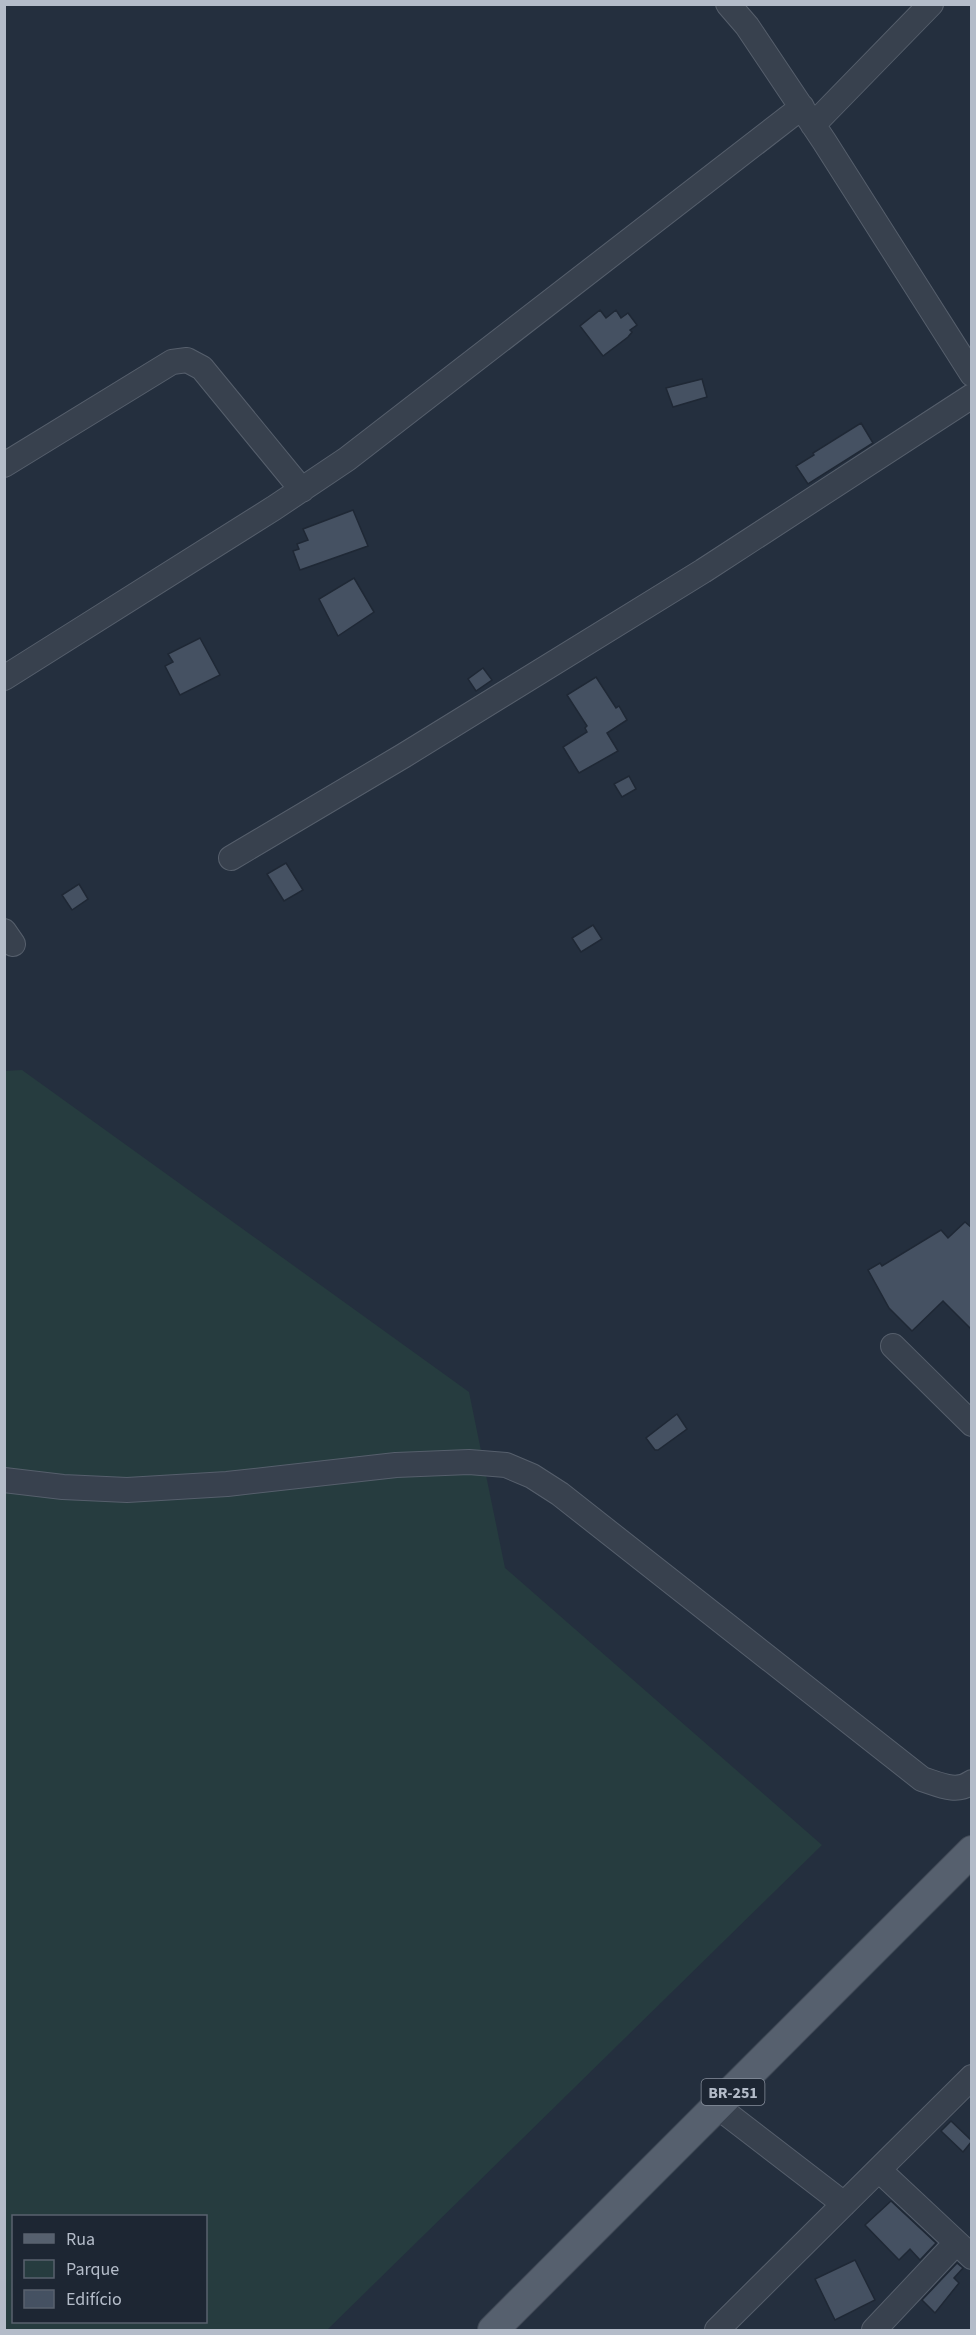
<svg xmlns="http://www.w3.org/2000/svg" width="976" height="2335" viewBox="0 0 976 2335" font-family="'Source Sans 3',sans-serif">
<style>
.green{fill:#263c3f;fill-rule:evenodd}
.building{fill:#455162;stroke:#1f2835;stroke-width:1.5}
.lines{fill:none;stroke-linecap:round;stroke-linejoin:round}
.minor-casing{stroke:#565f6c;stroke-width:26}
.major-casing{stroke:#414a57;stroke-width:32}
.minor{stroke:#38414e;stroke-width:24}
.major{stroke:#56606e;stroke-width:30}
.labels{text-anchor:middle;stroke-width:6;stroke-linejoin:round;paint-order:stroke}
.shield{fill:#1d2633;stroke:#878f9c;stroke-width:1.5}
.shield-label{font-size:16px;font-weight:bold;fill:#b4bcc9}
</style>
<rect width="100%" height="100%" fill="#242f3e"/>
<!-- green -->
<path class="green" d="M22,1070L469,1392L505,1568L822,1845L327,2330H5L4,1071ZM14,2216H206V2322H14Z"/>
<!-- building -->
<path class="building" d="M600,310L606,318L616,310L621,318L628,313L637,325L630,330L632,332L628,337L603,356L580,326Z
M702,379L707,397L673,407L666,388Z
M861,423L873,443L808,484L796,466L814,455L813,453Z
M353,510L368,546L300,570L293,551L299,549L297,544L308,540L303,529Z
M354,578L374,612L338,636L319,599Z
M200,638L220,675L180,695L165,666L173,662L168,654Z
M483,668L492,680L476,691L468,679Z
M596,677L616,708L619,706L627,720L607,733L618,751L579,773L563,747L587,732L585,728L587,726L567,695Z
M629,776L636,789L622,797L614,784Z
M286,863L303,890L284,901L267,874Z
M79,884L88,899L72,910L62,895Z
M593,925L602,939L581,952L572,938Z
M965,1222L972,1228V1330L943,1301L912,1331L889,1308L868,1270L880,1263L882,1266L941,1230L948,1238Z
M677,1414L687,1429L658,1450H655L646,1438Z
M951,2121L972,2141L963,2152L941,2131Z
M891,2201L936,2243L920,2260L910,2249L899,2260L865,2225Z
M855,2260L875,2300L835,2320L815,2279Z
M957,2263L963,2268L954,2278L959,2283L935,2313L922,2300Z"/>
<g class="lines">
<!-- minor casing -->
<g class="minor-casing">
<path id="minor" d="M728,4L747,26L824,141L972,374
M813,125L931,4
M4,465L172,362L187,360L202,368L302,490
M4,678L274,508L347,459L802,107
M231,858L403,756L703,571L972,396
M4,931L13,944
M893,1346L972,1424
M4,1480L63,1487L127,1490L227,1484L396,1465L469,1462L506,1465L532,1476L560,1494L922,1779C938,1784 957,1794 972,1782
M718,2107L844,2204
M879,2170L972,2257
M717,2330L972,2077
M874,2330L956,2243"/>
</g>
<!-- major casing -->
<g class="major-casing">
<path id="major" d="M493,2330L972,1851"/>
</g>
<!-- minor -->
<use href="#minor" class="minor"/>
<!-- major -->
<use href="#major" class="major"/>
</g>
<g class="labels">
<!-- shield labels -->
<rect class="shield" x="701.5" y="2079" width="63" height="26" rx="4.5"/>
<g class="shield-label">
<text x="733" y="2098">BR-251</text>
</g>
</g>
<!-- border -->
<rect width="976" height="2335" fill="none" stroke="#b4bcc9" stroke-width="12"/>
<!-- legend -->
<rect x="12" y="2215" width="195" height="108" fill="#1d2633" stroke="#59626f" stroke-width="1.5"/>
<rect x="24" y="2234" width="30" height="9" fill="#56606e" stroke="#59626f" stroke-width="1.5"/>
<text x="66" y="2245" font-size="18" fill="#b4bcc9">Rua</text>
<rect x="24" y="2260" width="30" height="18" fill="#263c3f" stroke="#59626f" stroke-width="1.5"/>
<text x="66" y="2275" font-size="18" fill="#b4bcc9">Parque</text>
<rect x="24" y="2290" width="30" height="18" fill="#455162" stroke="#59626f" stroke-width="1.5"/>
<text x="66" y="2305" font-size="18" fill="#b4bcc9">Edifício</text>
</svg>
